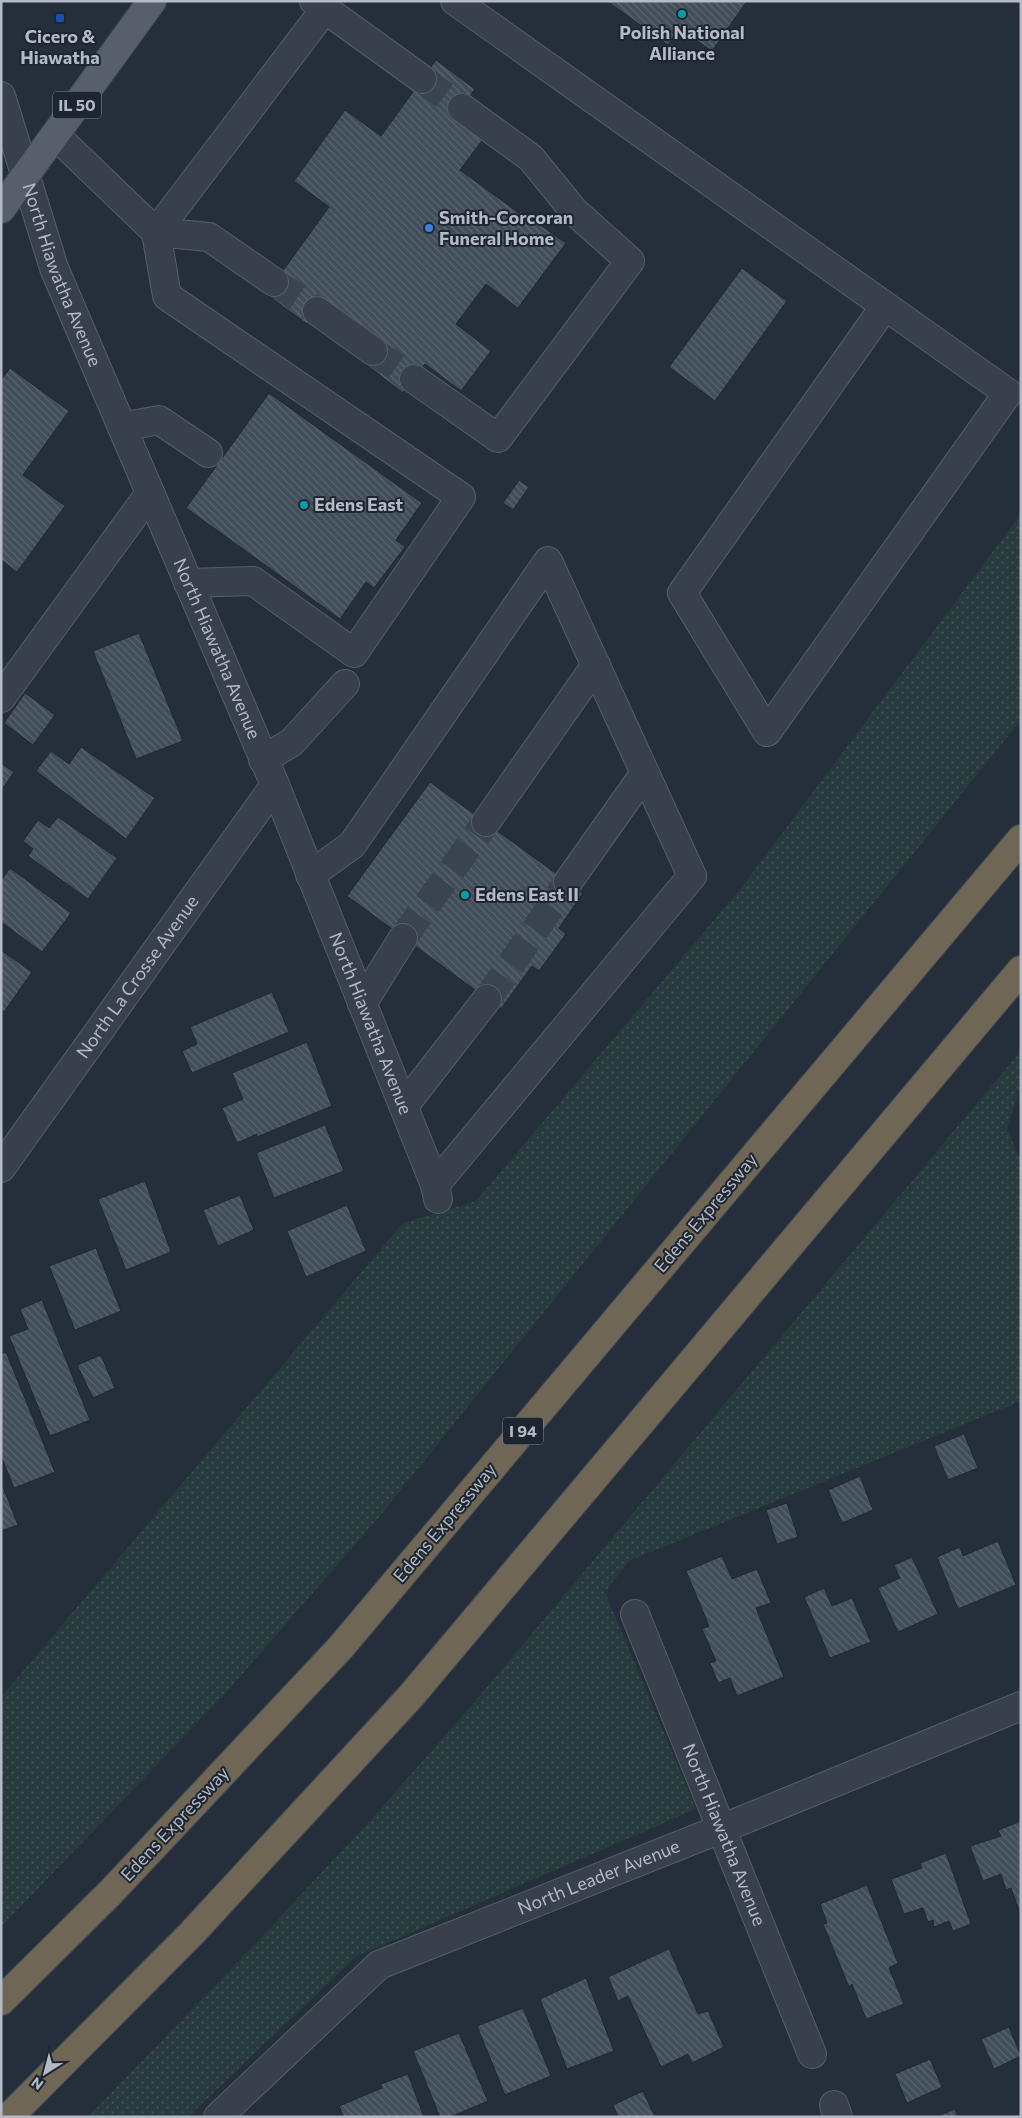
<svg xmlns="http://www.w3.org/2000/svg" width="1022" height="2118" viewBox="0 0 1022 2118" font-family="Commissioner,sans-serif">
<style>
.grass{fill:url(#grass-dots)}
.building{fill:url(#building-back-hatch);stroke:#1f2732}
.lines{fill:none;stroke-linecap:round;stroke-linejoin:round}
.minor-tunnel{stroke:#3a4350;stroke-width:28;stroke-dasharray:28 14;stroke-linecap:butt}
.minor-casing{stroke:#565e69;stroke-width:30}
.major-casing{stroke:#414954;stroke-width:30}
.highway-casing{stroke:#434b56;stroke-width:30}
.minor{stroke:#38404b;stroke-width:28}
.major{stroke:#565f6b;stroke-width:28}
.highway{stroke:#706656;stroke-width:28}
.culture-dot{fill:#0f9aa8;stroke:#1d2530;stroke-width:2}
.transit-dot{fill:#1a4fb4;stroke:#1d2530;stroke-width:2}
.shop-dot{fill:#3f7fe0;stroke:#1d2530;stroke-width:2}
.labels{text-anchor:middle;stroke-width:4;stroke-linejoin:round;paint-order:stroke}
.shield{fill:#1d2530;stroke:#878e99;stroke-width:1}
.shield-label{font-size:16px;font-weight:bold;fill:#b4bbc6}
.poi-label{font-size:18px;font-weight:bold;fill:#b4bbc6;stroke:#1d2530;text-anchor:start}
.street-label{font-size:18px;fill:#b4bbc6;stroke:#1d2530}
</style>
<defs>
<pattern id="grass-dots" width="8" height="8" patternUnits="userSpaceOnUse" patternTransform="scale(1.25)"><rect width="8" height="8" fill="#273a3c"/><path d="M2 2h.1M6 6h.1" fill="none" stroke="#445557" stroke-width="1.8" stroke-linecap="round"/></pattern>
<pattern id="building-back-hatch" width="6" height="6" patternUnits="userSpaceOnUse" patternTransform="scale(1.25)"><rect width="6" height="6" fill="#414d59"/><path d="M-1 5l2 2M0 0l6 6M5-1l2 2" fill="none" stroke="#5a656f"/></pattern>
</defs>
<rect width="100%" height="100%" fill="#252e3b"/>
<!-- grass -->
<path class="grass" d="M1021,514V720L379,1517L225,1694L1,1927V1697L403,1223L476,1201L741,888Z
M1021,1051V1084L1007,1128L1021,1163V1401L629,1561L605,1592L696,1809L357,1956L188,2117H88L256,1943L376,1814L476,1700Z"/>
<!-- building -->
<path class="building" d="M607,1H747L712,51L679,28L668,45Z
M436,60L475,89L455,117L484,138L460,170L519,213L520,211L566,243L518,308L486,284L456,324L491,351L461,391L425,364L403,393L364,363L380,341L324,301L307,324L266,294L329,207L294,181L345,110L381,136Z
M742,268L787,301L715,401L669,367Z
M10,368L69,411L23,475L65,506L17,572L1,560V380Z
M269,393L422,503L396,540L405,547L374,588L366,582L340,619L186,508Z
M519,480L529,487L513,510L503,503Z
M139,633L183,741L136,759L93,651Z
M25,693L55,715L33,745L4,723Z
M81,747L155,798L126,839L36,771L51,751L69,764Z
M1,763L14,772L1,791Z
M430,782L583,893L559,928L566,934L539,971L532,966L501,1009L347,896Z
M58,817L117,858L88,899L28,856L33,849L23,841L38,820L49,828Z
M10,868L71,913L42,952L1,922V877L3,878Z
M1,950L32,972L4,1012L1,1010Z
M272,992L289,1032L192,1073L182,1051L197,1044L190,1027Z
M307,1042L332,1106L257,1137V1134L237,1143L222,1108L243,1099L232,1073Z
M325,1125L344,1171L274,1198L256,1153Z
M145,1181L171,1252L126,1270L98,1199Z
M240,1195L254,1230L218,1246L203,1210Z
M347,1205L366,1251L306,1277L287,1231Z
M96,1248L121,1311L75,1330L49,1266Z
M42,1300L90,1420L50,1436L9,1336L28,1329L20,1309Z
M6,1352L55,1472L14,1488L1,1456V1354Z
M101,1355L115,1388L93,1398L77,1365Z
M964,1434L978,1468L948,1480L934,1446Z
M860,1476L873,1510L842,1523L828,1490Z
M1,1482L18,1525L1,1531Z
M787,1503L798,1537L777,1544L766,1510Z
M998,1541L1016,1585L958,1609L937,1557L960,1547L963,1556Z
M722,1556L732,1579L757,1569L771,1603L756,1608L784,1677L737,1696L730,1678L718,1683L710,1663L716,1661L702,1629L709,1626L686,1571Z
M912,1557L938,1614L898,1632L878,1588L900,1578L894,1565Z
M824,1588L832,1606L852,1598L871,1642L830,1658L804,1597Z
M1021,1821V1910H1019L1011,1888L1006,1890L1001,1874L983,1881L970,1846L1001,1836L998,1830Z
M946,1853L971,1924L953,1931L949,1921L934,1927L933,1920L928,1922L923,1908L904,1914L891,1879L922,1868L920,1863Z
M867,1885L898,1963L889,1968L904,2004L866,2019L852,1984L849,1987L823,1924L827,1923L820,1904Z
M669,1949L698,2014L708,2011L724,2047L692,2063L688,2054L661,2067L628,1996L618,2001L608,1977Z
M586,1978L614,2051L567,2069L540,1999Z
M523,2008L551,2076L505,2095L477,2026Z
M1009,2027L1021,2056L994,2069L981,2039Z
M459,2033L488,2101L450,2117H440L413,2051Z
M930,2059L942,2087L907,2103L895,2074Z
M408,2074L424,2117H344L339,2106L382,2088L381,2084Z
M643,2091L655,2117H618L613,2105Z
M955,2109L958,2117H936Z"/>
<g class="lines">
<!-- minor-tunnel -->
<path class="minor-tunnel" d="M422,79L462,108
M274,282L317,311
M373,351L414,379
M403,938L486,822
M487,999L568,882"/>
<!-- minor casing -->
<g class="minor-casing">
<g id="minor">
<path d="M455,1L1008,393L767,732L682,593L885,306"/>
<path d="M325,9L422,79"/>
<path id="s1" d="M1,96L54,268L275,785L435,1185L438,1199"/>
<path d="M55,135L156,232L167,296L461,497L354,653L253,581L188,583"/>
<path d="M156,232L325,9L314,1"/>
<path d="M156,232L209,237L274,282"/>
<path d="M317,311L373,351"/>
<path d="M414,379L498,438L630,261L574,211L531,158L462,108"/>
<path d="M122,427L159,420L208,453"/>
<path d="M1,698L150,493"/>
<path d="M263,760L292,742L345,684"/>
<path d="M486,822L596,665"/>
<path d="M310,875L352,845L548,561L692,876L435,1185"/>
<path d="M568,882L645,773"/>
<path d="M362,1004L403,938"/>
<path d="M404,1106L487,999"/>
<path id="s2" d="M1,1168L275,785"/>
<path id="s3" d="M635,1614L812,2054"/>
<path d="M834,2105L838,2117"/>
<path id="s4" d="M218,2117L379,1965L743,1820L1021,1706"/>
</g>
</g>
<!-- major casing -->
<g class="major-casing">
<path id="major" d="M1,209L152,1"/>
</g>
<!-- highway casing -->
<g class="highway-casing">
<path id="highway" d="M1,2001L110,1893L341,1647L1021,839
M9,2117L192,1933L411,1696L1021,970"/>
</g>
<!-- minor -->
<use href="#minor" class="minor"/>
<!-- major -->
<use href="#major" class="major"/>
<!-- highway -->
<use href="#highway" class="highway"/>
</g>
<!-- markers -->
<g class="culture-dot">
<circle cx="682" cy="14" r="5"/>
<circle cx="304" cy="505" r="5"/>
<circle cx="465" cy="895" r="5"/>
</g>
<rect class="transit-dot" x="55" y="13" width="10" height="10" rx="2.5"/>
<circle class="shop-dot" cx="429" cy="228" r="5"/>
<g class="labels">
<!-- shield labels -->
<g class="shield">
<rect x="53" y="91.5" width="48" height="27" rx="4"/>
<rect x="503" y="1417.5" width="40" height="27" rx="4"/>
</g>
<g class="shield-label">
<text x="77" y="111">IL 50</text>
<text x="523" y="1437">I 94</text>
</g>
<!-- poi labels -->
<g class="poi-label">
<text x="682" y="39" text-anchor="middle">Polish National<tspan x="682" dy="21">Alliance</tspan></text>
<text x="60" y="43" text-anchor="middle">Cicero &amp;<tspan x="60" dy="21">Hiawatha</tspan></text>
<text x="439" y="224">Smith-Corcoran<tspan x="439" dy="21">Funeral Home</tspan></text>
<text x="314" y="511">Edens East</text>
<text x="475" y="901">Edens East II</text>
</g>
<!-- street labels -->
<g class="street-label">
<text dy="6" stroke="none"><textPath href="#s1" startOffset="189">North Hiawatha Avenue</textPath></text>
<text dy="6" stroke="none"><textPath href="#s1" startOffset="594">North Hiawatha Avenue</textPath></text>
<text dy="6" stroke="none"><textPath href="#s2" startOffset="235">North La Crosse Avenue</textPath></text>
<text dy="6" stroke="none"><textPath href="#s1" startOffset="999">North Hiawatha Avenue</textPath></text>
<text transform="translate(706 1213) rotate(-50)" y="6">Edens Expressway</text>
<text transform="translate(445 1523) rotate(-50)" y="6">Edens Expressway</text>
<text transform="translate(175 1824) rotate(-47)" y="6">Edens Expressway</text>
<text dy="6" stroke="none"><textPath href="#s3" startOffset="238">North Hiawatha Avenue</textPath></text>
<text dy="6" stroke="none"><textPath href="#s4" startOffset="458">North Leader Avenue</textPath></text>
</g>
</g>
<!-- border -->
<rect width="1022" height="2118" fill="none" stroke="#b4bbc6" stroke-width="5"/>
<!-- north arrow -->
<g transform="translate(45 2073) rotate(216)" stroke="#1d2530" stroke-width="4" paint-order="stroke">
<path d="M0-4L9 19L0 12L-9 19Z" fill="#b4bbc6"/>
<text y="-8" font-size="14" font-weight="bold" text-anchor="middle" fill="#b4bbc6">N</text>
</g>
</svg>
